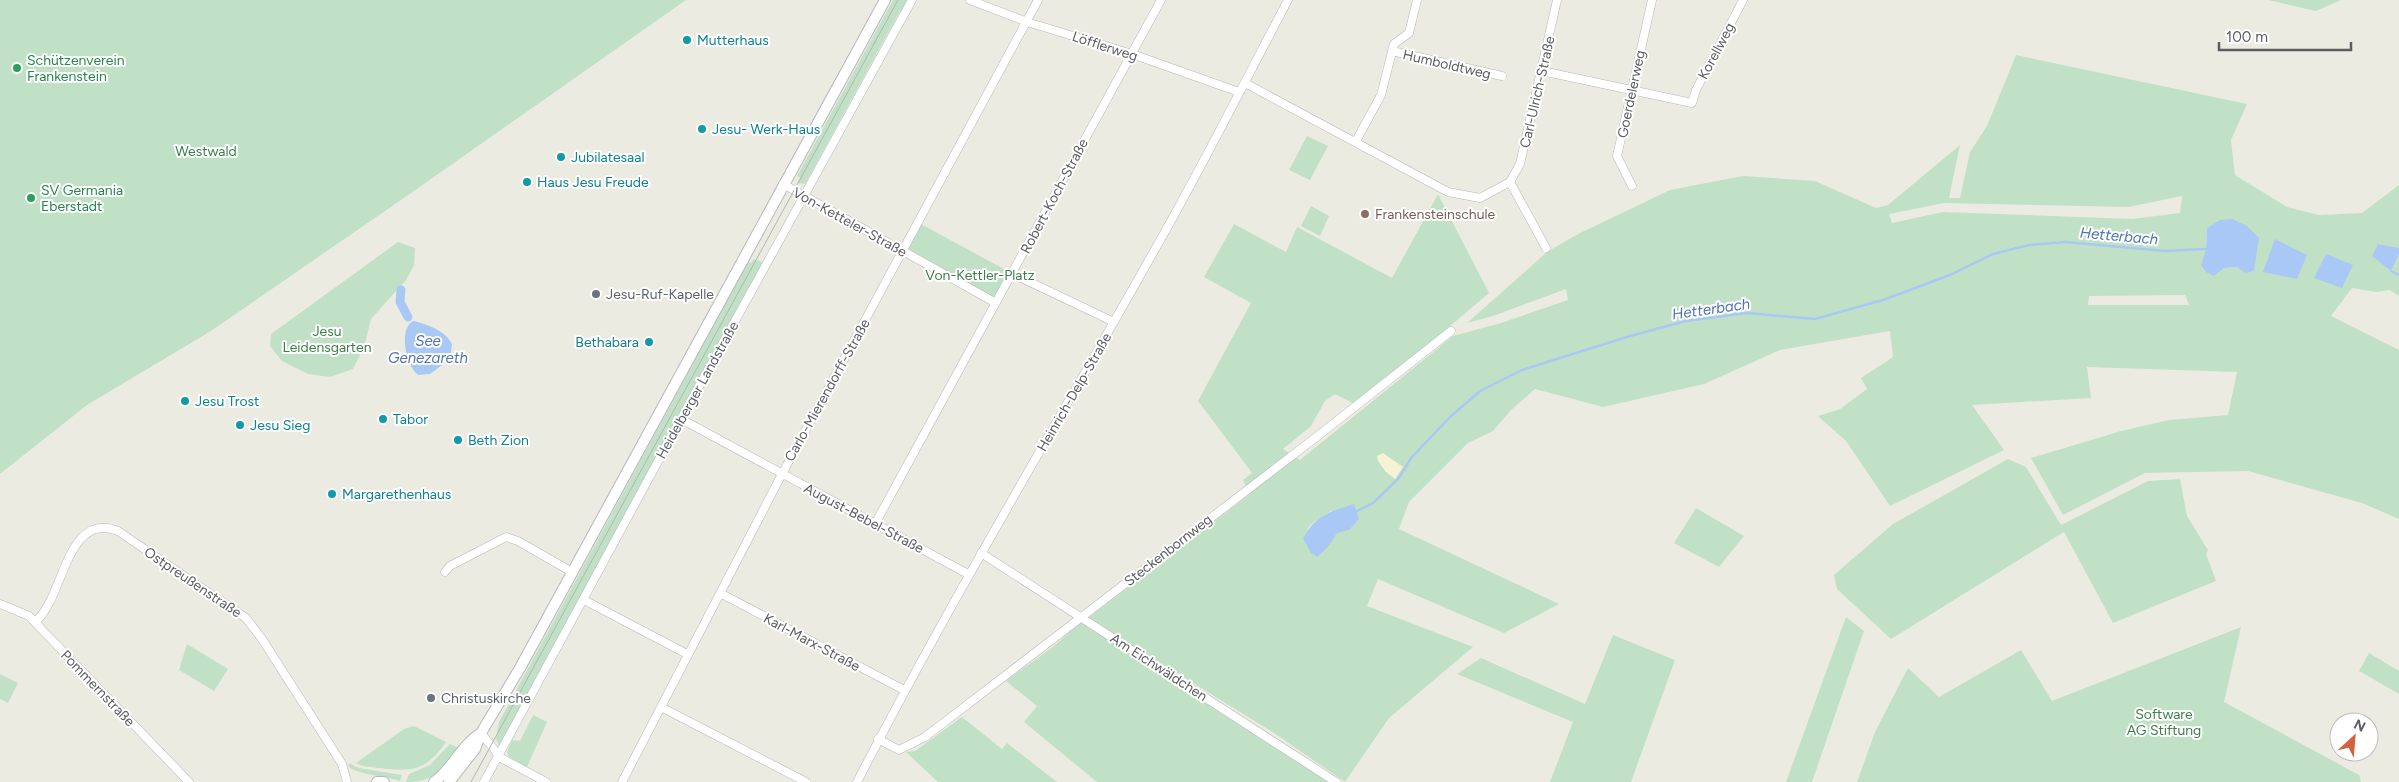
<svg xmlns="http://www.w3.org/2000/svg" width="2399" height="782" viewBox="0 0 2399 782" font-family="Figtree,sans-serif">
<style>
.green{fill:#c1e1c6;fill-rule:evenodd}
.sand{fill:#f5f3d4}
.water{fill:#a9c8f5}
.lines{fill:none;stroke-linecap:round;stroke-linejoin:round}
.stream{stroke:#a9c8f5;stroke-width:2.5}
.canal{stroke:#a9c8f5;stroke-width:9}
.minor-casing{stroke:#b5b7bb;stroke-width:9}
.tertiary-casing{stroke:#b5b7bb;stroke-width:12}
.minor{stroke:#fff;stroke-width:8}
.tertiary{stroke:#fff;stroke-width:10}
.tram{stroke:#b3b4b4;stroke-width:1}
.culture-dot{fill:#0f9aa8;stroke:#fff;stroke-width:2}
.leisure-dot{fill:#2e9e5b;stroke:#fff;stroke-width:2}
.education-dot{fill:#8d6e63;stroke:#fff;stroke-width:2}
.worship-dot{fill:#6b7280;stroke:#fff;stroke-width:2}
.labels{text-anchor:middle;stroke-width:4;stroke-linejoin:round;paint-order:stroke}
.culture-label{font-size:14px;fill:#0d838f;stroke:#fff;text-anchor:start}
.street-label{font-size:14px;fill:#5b5d61;stroke:#fff}
.leisure-label{font-size:14px;fill:#27864d;stroke:#fff;text-anchor:start}
.park-label{font-size:14px;fill:#3e7d4b;stroke:#fff}
.education-label{font-size:14px;fill:#785e54;stroke:#fff;text-anchor:start}
.worship-label{font-size:14px;fill:#5b616d;stroke:#fff;text-anchor:start}
.water-label{font-size:15px;font-style:italic;fill:#5071b4;stroke:#fff}
</style>
<rect width="100%" height="100%" fill="#ecebe2"/>
<!-- green -->
<path class="green" d="M0,0H686L414,191L211,331L87,405L0,474Z
M893,0H909L903,12L900,11L805,184L797,183L800,178L797,176Z
M2268,0H2341L2316,11Z
M2016,55L2247,104L2231,140L2235,175L2287,207L2319,215L2362,213L2399,185V248L2378,244L2391,271L2399,255V296L2390,290L2376,292L2352,288L2331,316L2399,350V519L2362,503L2248,471L2145,473L2063,515L2031,458L2121,431L2169,420L2228,415L2237,372L2087,367L2091,398L1972,405L2004,450L1890,506L1846,441L1818,416L1840,409L1867,389L1861,378L1893,357L1890,331L1780,350L1704,384L1603,407L1535,389L1511,410L1493,431L1468,443L1409,502L1399,529L1559,604L1504,633L1378,579L1367,606L1473,647L1389,718L1345,782L1274,733L1088,618L1250,494L1243,480L1252,473L1198,401L1251,303L1204,277L1234,224L1286,252L1297,227L1392,278L1438,194L1489,293L1357,405L1335,394L1325,401L1311,426L1283,449L1300,460L1453,336L1501,323L1568,300L1566,289L1496,315L1467,323L1547,252L1578,234L1670,190L1743,176L1815,181L1876,208L1888,205L1960,145L1949,198H1960L1970,152L1987,126ZM2182,196L2180,213L2132,219L1943,212L1892,223L1889,214L1944,203L2128,207ZM2207,228L2258,238L2254,270L2245,273L2237,267L2224,268L2201,265L2206,249ZM2185,295L2189,305H2088L2089,296ZM1378,461L1403,467L1394,478ZM1331,511L1349,530L1303,538L1310,525Z
M1307,136L1328,146L1310,180L1289,170Z
M1311,206L1329,216L1320,236L1301,226Z
M919,223L1013,274L996,303L903,251Z
M398,242L415,248L414,265L406,280L371,319L364,347L353,369L330,377L308,374L282,361L270,346L271,334Z
M754,259L765,263L762,268H760L707,363L708,366L532,684L533,687L500,748L496,738L499,722L748,262L751,263Z
M2008,459L2026,467L2061,525L2148,481L2180,479L2187,516L2208,550L2206,554L2216,581L2113,623L2064,532L1891,639L1837,589L1834,575L1893,524Z
M1696,508L1744,536L1719,567L1674,543Z
M1846,617L1864,631L1812,782H1786Z
M1081,622L1329,782H1097L1024,722L1037,706L1006,681L1054,646Z
M2241,627L2224,702L2359,775L2361,782H1857L1875,732L1908,668L1939,697L2021,650L2052,701Z
M1613,635L1675,660L1631,782H1550L1573,722L1457,674L1481,658L1585,704Z
M187,644L228,669L214,691L179,670Z
M2369,653L2399,671V694L2359,671Z
M0,674L18,683L8,703L0,699Z
M533,715L547,722L527,767L509,757L507,752L512,740L520,741Z
M962,717L1002,749L1007,743L1057,782H938L906,752L915,751Z
M414,726L446,742C426,771 412,772 379,768C371,767 362,767 356,763L404,729Z
M450,744L459,748C442,769 435,782 406,782L409,774L430,765Z
M348,763L359,768L402,775L400,781C386,776 361,775 350,768Z"/>
<!-- sand -->
<path class="sand" d="M1383,453L1403,467L1395,479L1386,472L1378,461L1377,456Z"/>
<!-- water -->
<path class="water" d="M2232,219L2247,226L2259,238L2254,271L2245,273L2237,267L2224,268L2214,276L2206,272L2201,265L2206,249L2207,228L2220,220Z
M2275,239L2307,255L2297,279L2263,272Z
M2378,244L2399,248V255L2391,271L2372,256Z
M2326,254L2353,265L2342,288L2314,278Z
M413,321C427,324 446,331 452,344L450,359L430,374L418,375C406,366 398,330 413,321Z
M1354,504L1359,519L1349,530L1337,533L1327,548L1317,557L1311,553L1303,538C1315,516 1331,511 1354,504Z"/>
<g class="lines">
<!-- stream -->
<path class="stream" d="M2391,271L2399,275
M1357,511L1373,503L1398,479L1412,457L1450,417L1480,391L1522,370L1630,336L1686,321L1747,313L1815,319L1883,300L1950,275L1993,254L2029,245L2065,242L2165,251L2206,249"/>
<!-- canal -->
<path class="canal" d="M401,290L400,302L408,317"/>
<!-- minor casing -->
<g class="minor-casing">
<path id="minor" d="M970,0L1027,22L1132,54L1239,92
M1392,51L1502,76
M1542,71L1692,103L1696,90L1743,0
M1245,83L1448,192L1480,198L1510,182L1520,164L1557,0
M1356,141L1381,95L1394,44L1409,33L1417,0
M1510,182L1546,248
M783,184L996,303
M1632,186L1617,156L1652,0
M1013,274L1114,322
M681,419L968,574
M875,524L1161,0
M981,553L1336,782
M445,572L450,566L506,537L518,541L572,572
M720,593L904,690
M584,600L687,654
M0,604L29,616L49,637L189,782
M36,621C64,598 66,510 118,531L246,618L262,639L342,764L347,782
M661,707L806,782
M481,733L501,758L546,782
M878,739L899,750L925,737L1319,435L1451,331
M484,782L681,419L912,0
M622,782L782,474L1038,0
M857,782C957,588 1071,401 1177,210C1215,141 1251,70 1288,0"/>
</g>
<!-- tertiary casing -->
<g class="tertiary-casing">
<path id="tertiary" d="M377,782H384
M434,782C453,769 461,745 481,733
M449,782L475,749L481,733L520,668L885,0"/>
</g>
<!-- minor -->
<use href="#minor" class="minor"/>
<!-- tertiary -->
<use href="#tertiary" class="tertiary"/>
<!-- tram -->
<path class="tram" d="M471,782L898,0"/>
</g>
<!-- markers -->
<g class="culture-dot">
<circle cx="687" cy="40" r="5"/>
<circle cx="702" cy="129" r="5"/>
<circle cx="561" cy="157" r="5"/>
<circle cx="527" cy="182" r="5"/>
<circle cx="649" cy="342" r="5"/>
<circle cx="185" cy="401" r="5"/>
<circle cx="383" cy="419" r="5"/>
<circle cx="240" cy="425" r="5"/>
<circle cx="458" cy="440" r="5"/>
<circle cx="332" cy="494" r="5"/>
</g>
<g class="leisure-dot">
<circle cx="17" cy="68" r="5"/>
<circle cx="31" cy="198" r="5"/>
</g>
<circle class="education-dot" cx="1365" cy="214" r="5"/>
<g class="worship-dot">
<circle cx="596" cy="294" r="5"/>
<circle cx="431" cy="698" r="5"/>
</g>
<g class="labels">
<!-- culture labels -->
<g class="culture-label">
<text x="697" y="45">Mutterhaus</text>
<text x="712" y="134">Jesu- Werk-Haus</text>
<text x="571" y="162">Jubilatesaal</text>
<text x="537" y="187">Haus Jesu Freude</text>
<text x="639" y="347" text-anchor="end">Bethabara</text>
<text x="195" y="406">Jesu Trost</text>
<text x="393" y="424">Tabor</text>
<text x="250" y="430">Jesu Sieg</text>
<text x="468" y="445">Beth Zion</text>
<text x="342" y="499">Margarethenhaus</text>
</g>
<!-- street labels -->
<g class="street-label">
<text transform="translate(1105 46) rotate(18)" y="5">Löfflerweg</text>
<text transform="translate(1716 51) rotate(-62)" y="5">Korellweg</text>
<text transform="translate(1447 64) rotate(13)" y="5">Humboldtweg</text>
<text transform="translate(1537 92) rotate(-77)" y="5">Carl-Ulrich-Straße</text>
<text transform="translate(1631 94) rotate(-78)" y="5">Goerdelerweg</text>
<text transform="translate(1054 196) rotate(-62)" y="5">Robert-Koch-Straße</text>
<text transform="translate(850 222) rotate(29)" y="5">Von-Ketteler-Straße</text>
<text transform="translate(697 390) rotate(-61)" y="5">Heidelberger Landstraße</text>
<text transform="translate(827 390) rotate(-61)" y="5">Carlo-Mierendorff-Straße</text>
<text transform="translate(1074 392) rotate(-60)" y="5">Heinrich-Delp-Straße</text>
<text transform="translate(864 518) rotate(28)" y="5">August-Bebel-Straße</text>
<text transform="translate(1168 550) rotate(-38)" y="5">Steckenbornweg</text>
<text transform="translate(193 582) rotate(34)" y="5">Ostpreußenstraße</text>
<text transform="translate(812 642) rotate(28)" y="5">Karl-Marx-Straße</text>
<text transform="translate(1159 667) rotate(33)" y="5">Am Eichwäldchen</text>
<text transform="translate(98 688) rotate(46)" y="5">Pommernstraße</text>
</g>
<!-- leisure labels -->
<g class="leisure-label">
<text x="27" y="65">Schützenverein<tspan x="27" dy="16">Frankenstein</tspan></text>
<text x="41" y="195">SV Germania<tspan x="41" dy="16">Eberstadt</tspan></text>
</g>
<!-- park labels -->
<g class="park-label">
<text x="206" y="156">Westwald</text>
<text x="980" y="280">Von-Kettler-Platz</text>
<text x="327" y="336">Jesu<tspan x="327" dy="16">Leidensgarten</tspan></text>
<text x="2164" y="719">Software<tspan x="2164" dy="16">AG Stiftung</tspan></text>
</g>
<!-- education labels -->
<g class="education-label">
<text x="1375" y="219">Frankensteinschule</text>
</g>
<!-- worship labels -->
<g class="worship-label">
<text x="606" y="299">Jesu-Ruf-Kapelle</text>
<text x="441" y="703">Christuskirche</text>
</g>
<!-- water labels -->
<g class="water-label">
<text transform="translate(2119 236) rotate(5)" y="5">Hetterbach</text>
<text transform="translate(1711 309) rotate(-8)" y="5">Hetterbach</text>
<text x="428" y="346">See<tspan x="428" dy="17">Genezareth</tspan></text>
</g>
</g>
<!-- north arrow -->
<g transform="translate(2354 737) rotate(26)"><circle r="24" fill="#ffffff" stroke="#bdbec0"/>
<path d="M0-4L9 19L0 12L-9 19Z" fill="#d46240"/>
<text y="-8" font-size="14" font-weight="bold" text-anchor="middle" fill="#5b5d61">N</text>
</g>
<!-- scale -->
<path d="M2219 42v8h132v-8" fill="none" stroke="#5b5d61" stroke-width="2.5"/>
<text x="2226" y="42" font-size="15" fill="#5b5d61" stroke="#ffffff" stroke-width="4" paint-order="stroke">100 m</text>
</svg>
